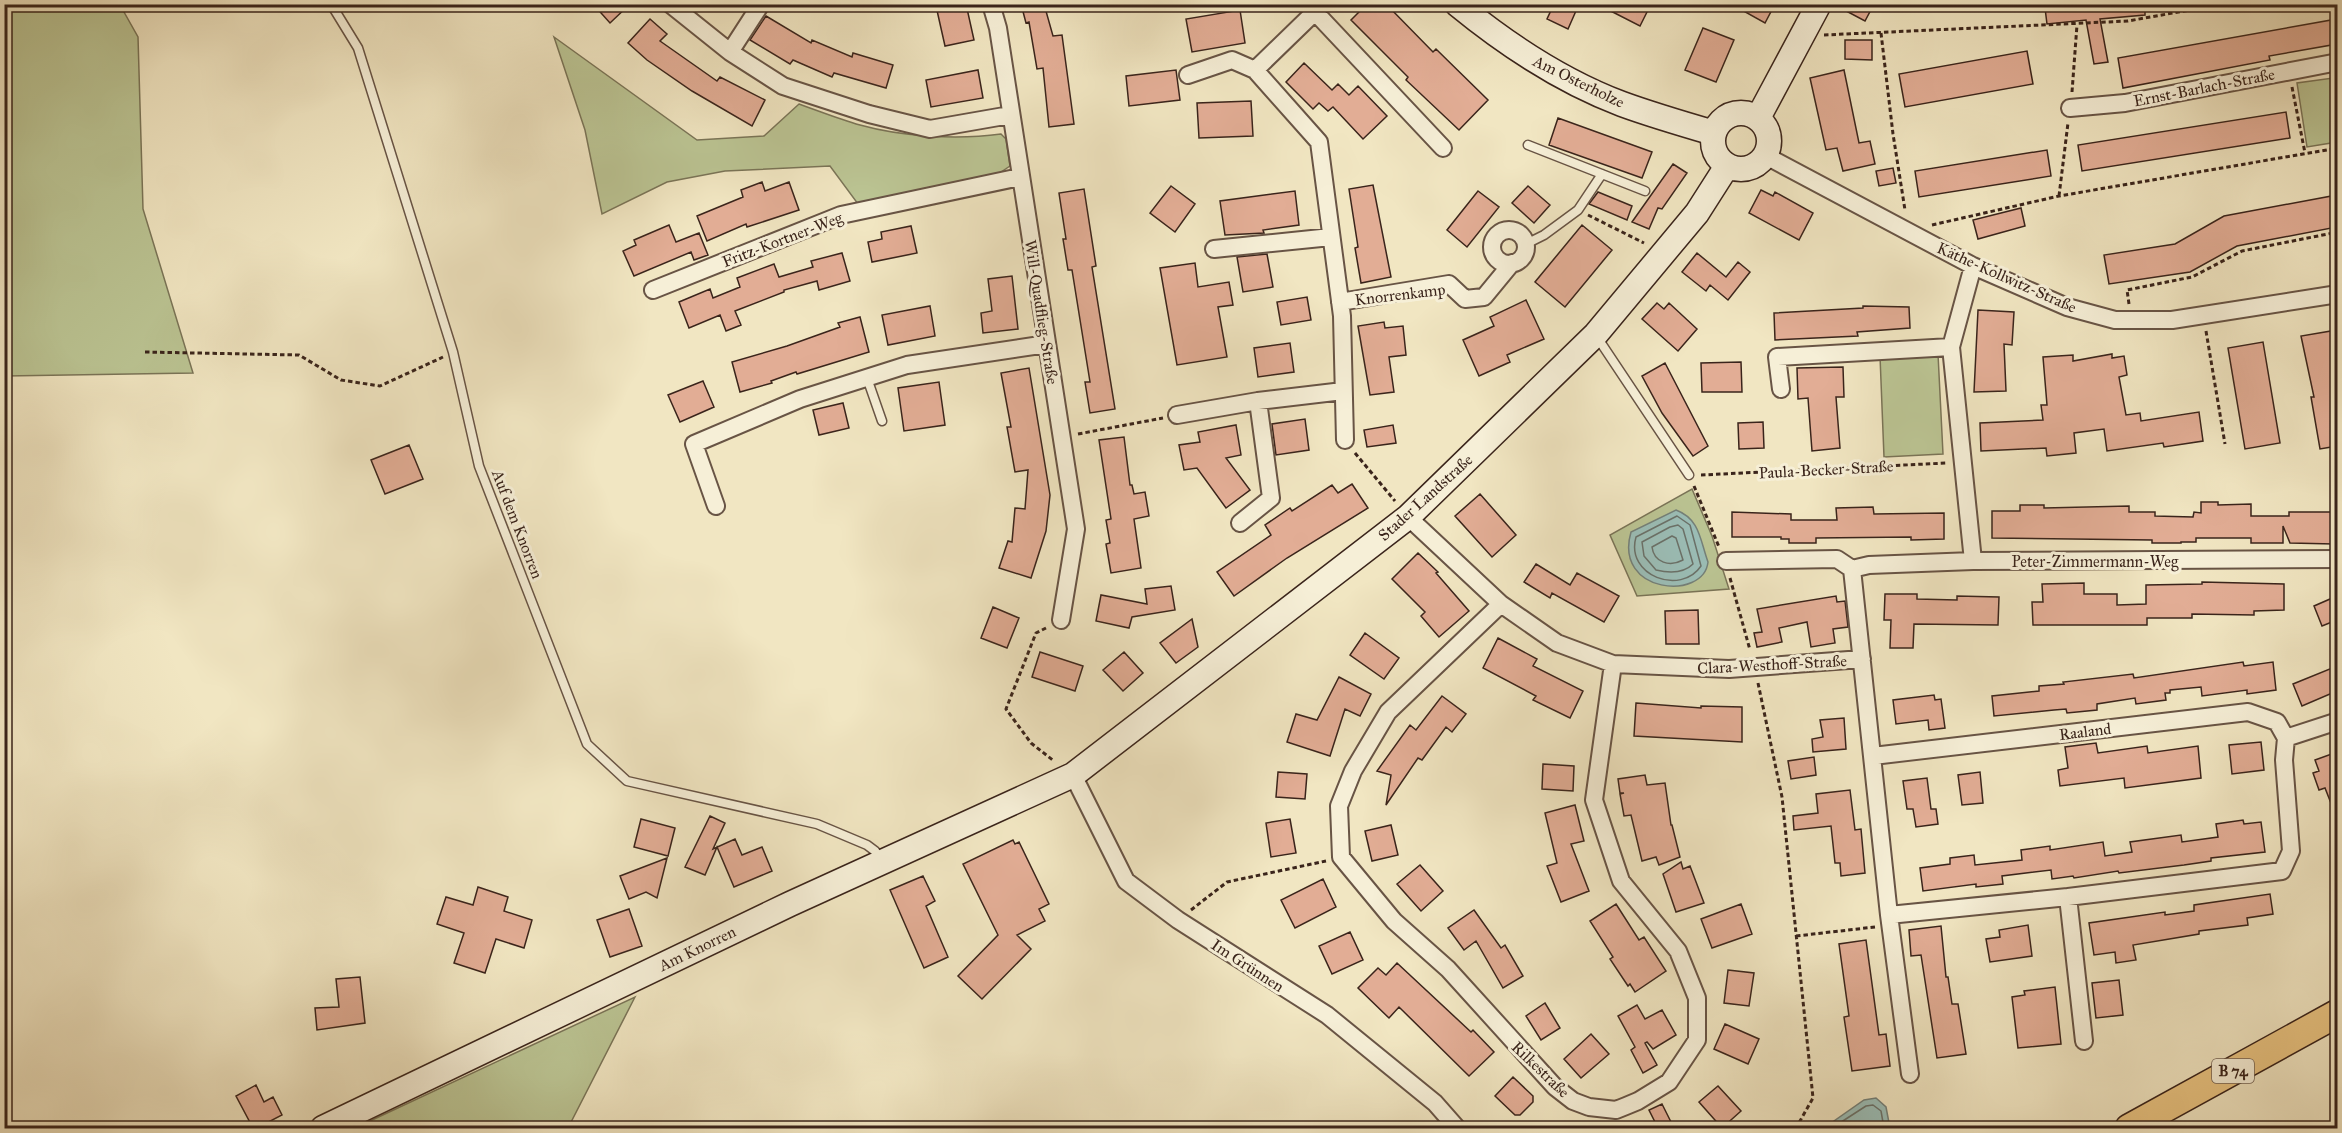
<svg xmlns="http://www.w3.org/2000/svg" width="2342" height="1133" viewBox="0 0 2342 1133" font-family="'IM FELL Great Primer',serif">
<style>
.green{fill:#bbc493;stroke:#7a7457;stroke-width:1.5}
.water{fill:#9bbeb7;stroke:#748079;stroke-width:1.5}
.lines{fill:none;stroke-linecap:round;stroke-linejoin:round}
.shore{stroke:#6a7169;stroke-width:1.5}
.building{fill:#e2ad95;stroke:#3a241b;stroke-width:1.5}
.lane-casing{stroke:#685445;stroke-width:11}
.street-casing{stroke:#685445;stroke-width:20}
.secondary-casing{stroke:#3a241b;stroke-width:27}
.primary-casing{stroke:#3a241b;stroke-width:30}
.path{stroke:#3a241b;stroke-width:3;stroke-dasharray:4.5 3;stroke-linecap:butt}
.lane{stroke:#f6efd7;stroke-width:8}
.street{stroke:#f6efd7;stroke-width:16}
.secondary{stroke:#f6efd7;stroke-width:24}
.primary{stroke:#e8c381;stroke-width:27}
.labels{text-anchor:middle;stroke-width:6;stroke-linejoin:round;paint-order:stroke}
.shield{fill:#f6efd7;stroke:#726153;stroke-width:1.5}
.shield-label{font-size:15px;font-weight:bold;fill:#3a241b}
.street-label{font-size:16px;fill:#3a241b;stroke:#f6efd7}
</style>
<rect width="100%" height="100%" fill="#f1e6c2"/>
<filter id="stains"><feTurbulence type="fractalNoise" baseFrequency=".00333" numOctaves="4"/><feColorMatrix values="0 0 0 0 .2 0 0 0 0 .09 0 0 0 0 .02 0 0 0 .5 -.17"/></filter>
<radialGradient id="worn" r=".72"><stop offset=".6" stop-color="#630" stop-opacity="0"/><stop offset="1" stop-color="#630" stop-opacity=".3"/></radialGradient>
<!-- green -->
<path class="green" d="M4,5H120L138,37L143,209L193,373L5,376Z
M554,37L697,140L764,136L799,104C819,111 839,119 860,125C903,137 958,140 1001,134L1006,139L1010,166L992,178L858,204L830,166L725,171L667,182L602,214L585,130Z
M2333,78L2337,102V142L2307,147L2297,83Z
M1938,354L1943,454L1884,457L1880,356Z
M1692,489L1712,536L1729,589L1637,596L1610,535Z
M635,997L568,1128H355Z"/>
<!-- water -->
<path class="water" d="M1676,510C1700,519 1700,540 1708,562C1704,601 1613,594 1631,532Z
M1876,1098L1886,1107L1890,1128H1824L1864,1100Z"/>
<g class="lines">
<!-- shore -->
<path class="shore" d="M1677,516L1690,525L1701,566C1681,596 1625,576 1636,537Z
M1678,525L1683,529L1693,564C1683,574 1669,573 1656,570L1644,556L1642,542L1670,527Z
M1672,536L1676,538L1683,560C1670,567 1654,563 1652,547Z
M1832,1128L1866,1106L1873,1105L1881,1111L1884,1128"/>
</g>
<!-- building -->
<path class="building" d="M593,4H630L610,23Z
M945,4H966L974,40L945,46L936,6Z
M1021,4H1044L1053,36L1062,35L1074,124L1049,127L1043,68L1037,69L1029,22L1026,23Z
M1367,4H1386L1433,52L1436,49L1488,100L1459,130L1406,80L1408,77L1351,20Z
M1554,4H1579L1568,29L1547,19Z
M1597,4H1651L1640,26Z
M1731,4H1775L1765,23Z
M1833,4H1874L1865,21Z
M2085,4H2145V15L2100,19L2108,62L2094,64L2086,20L2047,24L2045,8Z
M1240,10L1245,43L1192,52L1186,19Z
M766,16L811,43L812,40L852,57L853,53L893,65L886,88L834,73L832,77L793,60L790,64L750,40Z
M650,19L667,34L660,41L717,81L720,77L765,100L752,126L692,91L647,60L628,43Z
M2337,19V44L2269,56L2270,60L2123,88L2118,58Z
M1703,28L1734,40L1716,82L1685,70Z
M1845,40H1872V60L1845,59Z
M2027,51L2033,84L1905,107L1899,74Z
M1304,63L1332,90L1338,84L1349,95L1358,86L1387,116L1363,139L1333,107L1328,111L1319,103L1313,109L1286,82Z
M978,70L983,98L931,107L926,80Z
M1176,70L1180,100L1129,106L1126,76Z
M1844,70L1859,143L1870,141L1875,164L1843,171L1837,148L1826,150L1810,78Z
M1251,101L1253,136L1199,138L1197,103Z
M2286,112L2290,138L2082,171L2078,145Z
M1558,118L1652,152L1642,178L1549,145Z
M2047,150L2051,176L1919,197L1915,171Z
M1673,164L1687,173L1662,209L1658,208L1649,229L1632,222Z
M1893,168L1896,183L1879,186L1876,171Z
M762,182L765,191L789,182L799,210L747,227L746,224L707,241L697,216L743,197L741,190Z
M1373,185L1391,277L1361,283L1355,248L1358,247L1349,189Z
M1171,186L1195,204L1175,232L1150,213Z
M1528,186L1550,205L1534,223L1512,203Z
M1084,189L1096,266L1092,267L1115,409L1090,413L1085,382H1090L1072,270H1068L1063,239H1066L1059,193Z
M1761,190L1773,196L1775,192L1813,213L1799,240L1749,213Z
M1295,191L1299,225L1263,230L1264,233L1225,235L1220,201Z
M1478,191L1499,207L1467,247L1447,230Z
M1598,192L1632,206L1627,220L1589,204Z
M2337,195V227L2237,246L2190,272L2109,284L2104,255L2175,244L2224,216Z
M2021,208L2025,226L1978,239L1973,220Z
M669,225L676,242L699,233L708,255L694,260L691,252L634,276L623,251L636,245L634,240Z
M1582,225L1612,250L1565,307L1535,282Z
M911,226L917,253L872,262L868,242L882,239L881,232Z
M842,253L850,281L819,290L817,281L784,290V292L735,311L741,325L726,331L720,315L689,328L679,302L710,289L713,298L740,287L737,278L774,264L779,277L813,267L811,261Z
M1697,253L1726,277L1738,262L1750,272L1728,300L1710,285L1706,291L1682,272Z
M1267,254L1273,287L1243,292L1237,257Z
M1195,263L1198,287L1229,282L1233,305L1218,307L1227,357L1177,365L1160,268Z
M1012,276L1018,329L983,333L981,313L992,311L988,279Z
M1307,297L1311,320L1281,325L1277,302Z
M1526,300L1544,339L1507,355L1510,362L1479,376L1463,340L1494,326L1490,317Z
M1657,303L1664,309L1669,303L1697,329L1678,351L1642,319Z
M930,306L935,336L888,345L882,315Z
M1863,306L1909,307L1910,328L1857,332L1858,336L1775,340L1774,313L1863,308Z
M1978,310L2014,312L2012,345L2004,344L2006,391L1974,392Z
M860,317L869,352L797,374L796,372L771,381L772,383L740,392L732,362L787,346L840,327L838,323Z
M1384,322L1385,328L1403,326L1406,355L1389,357L1394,392L1370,395L1358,326Z
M2337,330V446L2320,449L2311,397H2314L2301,336Z
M2263,342L2280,443L2245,449L2228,348Z
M1290,343L1294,372L1258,377L1254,348Z
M2112,354V358L2124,356L2127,375L2119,377L2126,415L2140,413L2141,421L2199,412L2203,441L2164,447L2163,443L2107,451L2104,429L2074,433L2076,453L2047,456L2046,448L1981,451L1980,423L2043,420L2041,405H2047L2043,357L2073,355V361Z
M1741,362L1742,392H1702L1701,363Z
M1665,363L1708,446L1693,456L1662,413L1642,376Z
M1843,367L1844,397H1836L1840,448L1812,451L1808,398L1798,399L1797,368Z
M1029,368L1050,495L1046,531L1031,578L999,568L1008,541L1012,542L1015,508L1025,509L1028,470L1015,472L1007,427H1011L1001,373Z
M703,381L714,407L680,422L668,395Z
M939,382L945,425L904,431L898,388Z
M843,403L849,428L819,435L813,410Z
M1305,419L1309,450L1276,455L1272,424Z
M1763,422L1764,448L1739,449L1738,423Z
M1236,425L1241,455L1226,458L1250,490L1226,508L1197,468L1184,470L1179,445L1200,442L1198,432Z
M1393,425L1396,443L1367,447L1364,430Z
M1124,437L1130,485H1132L1134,494L1145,492L1149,516L1134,519L1141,568L1111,573L1106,544L1110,543L1106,520L1111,519L1099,440Z
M409,445L423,479L385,494L371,460Z
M1352,484L1368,508L1287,558L1234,596L1217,572L1271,535L1265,525L1290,508L1292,511L1332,485L1338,493Z
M1480,494L1516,535L1492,557L1455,516Z
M2201,502H2218V505L2251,504V516H2289V512H2337V530H2333L2334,544L2290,543L2283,526V543H2251V538H2196V542H2181V543H2152V540L1992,538V511H2020V505H2044V508L2129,506V512H2155V516L2193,517L2194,512L2201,513Z
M1873,507L1874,514L1944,513V539L1911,540V537L1816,538V543H1789V539H1781V537H1732V512L1791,514V520H1837L1836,508Z
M1418,553L1438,572L1436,573L1469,611L1439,637L1421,616L1425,612L1392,579Z
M1536,564L1570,585L1577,573L1619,596L1604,622L1552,593L1550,598L1524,582Z
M2202,582L2284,584V610L2254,611V615L2192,614V618H2147V625H2033L2032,602H2043L2042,584L2084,583V594H2117V605L2146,604V585L2202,584Z
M1171,586L1175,610L1132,617L1129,628L1096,621L1101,595L1147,604L1145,589Z
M1885,594H1917V599L1957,600V596L1999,597L1998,625L1914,624L1913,648H1890L1891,620H1884Z
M1836,596L1837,602L1845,601L1848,627L1833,629L1835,643L1811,647L1807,622L1779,628L1782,642L1757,647L1754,633L1762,632L1757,609Z
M2337,596V620L2322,626L2314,606Z
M993,607L1019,618L1007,648L981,638Z
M1698,610L1699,644H1666L1665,611Z
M1192,619L1198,647L1176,663L1160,643Z
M1365,633L1399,658L1384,679L1350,655Z
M1498,638L1537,659L1533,666L1583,691L1570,718L1533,700L1536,696L1483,668Z
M1040,652L1083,666L1075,691L1032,677Z
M1124,652L1143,673L1123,691L1103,670Z
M2243,662L2244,666L2273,662L2276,690L2247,694V690L2202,696L2201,687L2170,690V693H2165L2166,700L2136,704L2135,698L2097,704V710L2067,713L2066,709L2054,710L1994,716L1992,696L2039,691V686L2064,684L2063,682L2133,674L2134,678Z
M2337,666V691L2302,706L2293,684Z
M1339,677L1371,694L1360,716L1345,709L1330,756L1287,742L1296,714L1317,720Z
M1934,695L1935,700L1941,699L1945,728L1929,730L1928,720L1896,724L1893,700Z
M1442,696L1466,714L1452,732L1446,727L1422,760L1418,758L1386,805L1391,775L1377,771L1410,725L1416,730Z
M1636,703L1701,708V706L1742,707V742L1634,736Z
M1844,718L1846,749L1813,752L1812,739L1823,737L1820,720Z
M2261,742L2264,770L2232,774L2229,745Z
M2096,743L2098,753L2147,746L2148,753L2198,746L2201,778L2125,788L2124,778L2060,786L2058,770L2068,768L2065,747Z
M2337,752V816H2336L2325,788L2319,790L2313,773L2319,771L2315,760Z
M1814,757L1816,775L1791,779L1788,761Z
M1543,764L1574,766L1573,791L1542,789Z
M1278,772L1307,774L1305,799L1276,797Z
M1980,772L1983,803L1962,805L1958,775Z
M1645,775L1647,785L1665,783L1671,825H1672L1680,857L1659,865L1656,857L1642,861L1631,815L1624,816L1620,794L1624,793H1620L1618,779Z
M1927,778L1931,809H1936L1938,824L1916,827L1913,809H1907L1903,781Z
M1850,790L1855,830L1861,829L1865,873L1841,876L1840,863H1835L1831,826L1794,830L1793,816L1818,813L1816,794Z
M1575,805L1584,841L1571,844L1589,891L1561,902L1547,866L1557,863L1545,813Z
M710,816L725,823L713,849L735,839L742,855L762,847L772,871L734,887L717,847L705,875L685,867Z
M641,819L675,828L668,856L634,847Z
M1290,819L1296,853L1271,857L1266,823Z
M2243,820L2244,824L2261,822L2265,852L2211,858V861L2184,865L2119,873L2118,871L2074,878L2073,876L2052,879L2051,870L2002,876L2003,884L1976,887V884L1923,891L1920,868L1950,864V858L1974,855L1975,865L2022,860L2021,850L2050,846V850L2103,842L2105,856L2132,852L2130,842L2181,835L2182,842L2218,837L2216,824Z
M1391,825L1398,855L1372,861L1365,831Z
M1013,840L1015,844L1019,842L1049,904L1039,909L1045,921L1017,935L1031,949L982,999L958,976L998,935L963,864Z
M667,858L657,898L646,892L629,899L620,876Z
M1681,862L1683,869L1690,866L1704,903L1676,912L1663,874Z
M1420,865L1443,891L1421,911L1397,884Z
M923,876L935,901L926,906L948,957L924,968L890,890Z
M1323,879L1336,907L1295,928L1281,900Z
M478,887L508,897L504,911L532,920L524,948L496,939L485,973L454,963L464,933L437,924L446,897L473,905Z
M2270,894L2273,914L2247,918L2248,925L2199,931V934L2133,945L2136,960L2116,963L2115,952L2094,955L2089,923L2165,912V915L2194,911V905Z
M1616,904L1639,940L1644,937L1666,971L1635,992L1630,984L1628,986L1610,959L1613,957L1590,921Z
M1741,904L1752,934L1712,948L1701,919Z
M629,909L642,946L610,957L597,920Z
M1474,910L1501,948L1505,945L1523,976L1503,988L1476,941L1464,950L1448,928Z
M2028,925L2032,956L1990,962L1986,939L2000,937L1999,930Z
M1941,926L1946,977H1948L1952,1004H1958L1966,1054L1937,1058L1921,955L1911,956L1909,930Z
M1350,932L1363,960L1332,974L1319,946Z
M1866,940L1879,1035L1886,1034L1890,1066L1852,1071L1844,1017L1849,1016L1839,944Z
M1397,963L1471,1032L1473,1030L1494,1052L1469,1076L1399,1007L1389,1018L1358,988L1378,968L1386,975Z
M1728,970L1754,973L1749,1006L1724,1003Z
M360,977L365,1023L317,1030L315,1008L339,1007L336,979Z
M2119,980L2123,1015L2096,1018L2092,983Z
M2055,987L2061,1044L2018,1048L2012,997L2025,995L2024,991Z
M1545,1003L1560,1028L1541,1040L1526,1016Z
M1637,1005L1645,1019L1662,1010L1676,1035L1653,1049L1647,1042L1645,1043L1657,1065L1643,1073L1631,1050L1635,1047L1618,1016Z
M1725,1024L1759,1039L1748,1064L1714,1049Z
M1591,1034L1609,1054L1581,1078L1564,1059Z
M1513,1077L1533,1096V1102L1520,1115H1515L1495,1096Z
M256,1085L264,1102L273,1097L282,1115L257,1128H253L236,1096Z
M1718,1086L1741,1111L1722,1128L1699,1102Z
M1662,1104L1674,1128H1658L1649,1110Z"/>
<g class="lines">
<!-- lane casing -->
<g class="lane-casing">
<path id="lane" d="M331,4L358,48L453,352L479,466L587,744L627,781L817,824L867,845L875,851L882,860
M1528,145L1645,191
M1526,244L1544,235L1578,210L1602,174
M1597,337L1689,475
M867,378L882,421"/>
</g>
<!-- street casing -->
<g class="street-casing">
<path id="street" d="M670,4L730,52L783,86L869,114L930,129L1010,115
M991,4L998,28L1076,529L1061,620
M1323,4L1255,70L1319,142L1342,316L1345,440
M1315,12L1443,148
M730,52L761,4
M1188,75L1232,60L1255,70
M2070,108L2125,103L2338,62
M1766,156L1973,266L2067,307L2115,320H2172L2338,294
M1492 247a17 17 0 1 1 34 0a17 17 0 1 1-34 0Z
M1214,249L1331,237
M653,290L841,215L1020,177
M1340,302L1449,284L1465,299L1484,297L1512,263
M1781,389L1777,357L1951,347
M1177,415L1258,401L1343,391
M716,506L694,444L800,399L907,365L1047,344
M1408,517L1501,604L1557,643L1613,664L1729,669L1862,659
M1240,523L1271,498L1258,401
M1726,561L1837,559L1852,569
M1973,561L1951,347L1973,266
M1501,604L1388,712L1353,771L1339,806L1341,857L1394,921L1448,969L1555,1087L1573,1101L1589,1107L1616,1110L1626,1106L1638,1101L1669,1082L1697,1040V998L1678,951L1621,881L1594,800L1613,664
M1873,756L2248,712L2277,722L2286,738L2338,721
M1073,775L1126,881L1178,920L1327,1015L1435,1103L1457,1128
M2068,897L2084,1041
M1889,915L2068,897L2282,871L2291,851L2284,760L2286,738
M1910,1074L1889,915L1852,569L1869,565L1973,561L2338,559"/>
</g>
<!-- secondary casing -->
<g class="secondary-casing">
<path id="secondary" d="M1457,4C1507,45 1561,81 1622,104C1652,115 1683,124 1714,133
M1713 141a28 28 0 1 1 56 0a28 28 0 1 1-56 0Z
M1758,118L1819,4
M323,1128L790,904L1073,775L1408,517L1596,334L1697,213L1727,166"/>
</g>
<!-- primary casing -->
<g class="primary-casing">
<path id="primary" d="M2129,1128L2338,1013"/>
</g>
<!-- path -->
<path class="path" d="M1881,33L1893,134L1905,210
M1824,35L2128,21L2223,4
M2292,87L2305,153
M2072,92L2077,25
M2059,196L2068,123
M1588,215L1644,243
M1932,225L2059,196L2338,148
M2129,304L2127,290L2192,277L2242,251L2338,232
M2206,331L2225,444
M145,352L299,355L341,380L380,386L443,357
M1078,434L1163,418
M1355,453L1395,501
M1701,475L1946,463
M1694,486L1719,547
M1730,578L1750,650
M1046,628L1036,633L1006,709L1031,743L1054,761
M1758,683L1782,797L1813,1098L1796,1128
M1191,910L1227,882L1326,861
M1796,936L1875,927"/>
<!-- lane -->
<use href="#lane" class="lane"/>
<!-- street -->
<use href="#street" class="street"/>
<!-- secondary -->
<use href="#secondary" class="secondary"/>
<!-- primary -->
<use href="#primary" class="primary"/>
</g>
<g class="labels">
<!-- shield labels -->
<rect class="shield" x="2212" y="1059" width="42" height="24" rx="4.5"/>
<g class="shield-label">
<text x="2233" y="1076">B 74</text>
</g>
<!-- street labels -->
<g class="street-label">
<text transform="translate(1579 81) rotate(26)" y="6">Am Osterholze</text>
<text transform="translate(2204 87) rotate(-11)" y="6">Ernst-Barlach-Straße</text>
<text transform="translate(782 239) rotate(-21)" y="6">Fritz-Kortner-Weg</text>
<text transform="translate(2007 277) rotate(24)" y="6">Käthe-Kollwitz-Straße</text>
<text transform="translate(1400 294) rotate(-7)" y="6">Knorrenkamp</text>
<text transform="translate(1042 312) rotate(81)" y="6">Will-Quadflieg-Straße</text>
<text transform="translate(1826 469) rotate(-3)" y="6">Paula-Becker-Straße</text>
<text transform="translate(1425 497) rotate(-42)" y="6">Stader Landstraße</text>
<text transform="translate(518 524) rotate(69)" y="6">Auf dem Knorren</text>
<text x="2095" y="567">Peter-Zimmermann-Weg</text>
<text transform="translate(1772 664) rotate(-3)" y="6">Clara-Westhoff-Straße</text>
<text transform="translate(2085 731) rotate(-7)" y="6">Raaland</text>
<text transform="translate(697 948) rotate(-26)" y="6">Am Knorren</text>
<text transform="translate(1248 965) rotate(33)" y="6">Im Grünnen</text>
<text transform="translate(1541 1069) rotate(44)" y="6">Rilkestraße</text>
</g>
</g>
<!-- margin -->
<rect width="2342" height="1133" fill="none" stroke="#f1e6c2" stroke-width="24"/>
<rect x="6" y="6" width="2330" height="1121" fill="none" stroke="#3a241b" stroke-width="3"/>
<rect x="12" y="12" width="2318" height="1109" fill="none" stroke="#3a241b" stroke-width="1.5"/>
<rect width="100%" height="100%" filter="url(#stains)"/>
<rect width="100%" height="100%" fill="url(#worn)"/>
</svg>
